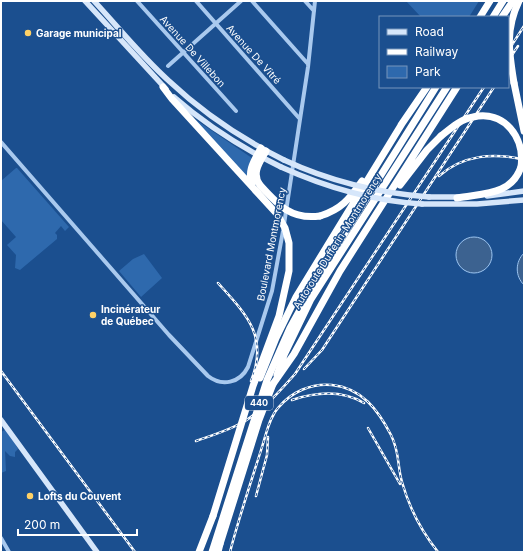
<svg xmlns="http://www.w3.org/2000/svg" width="525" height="553" viewBox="0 0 525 553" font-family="Inter,sans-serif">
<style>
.green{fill:#2e69ad}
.water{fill:#3c6290;stroke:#9cc4f0}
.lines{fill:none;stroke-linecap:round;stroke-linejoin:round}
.minor{stroke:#a9c9ee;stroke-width:4}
.secondary{stroke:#d6e6fa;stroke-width:5.5}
.motorway{stroke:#fff;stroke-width:7}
.rail-casing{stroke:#fff;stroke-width:2.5}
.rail{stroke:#1b4f8f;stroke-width:1;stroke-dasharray:3;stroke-linecap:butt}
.secondary-bridge{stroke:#d6e6fa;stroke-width:5.5}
.motorway-bridge{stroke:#fff;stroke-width:7}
.poi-dot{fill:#ffd166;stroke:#1b4f8f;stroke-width:1.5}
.labels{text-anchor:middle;stroke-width:3;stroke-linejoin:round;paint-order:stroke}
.shield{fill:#1b4f8f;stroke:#bbcadd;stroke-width:1}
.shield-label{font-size:9px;font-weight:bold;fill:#fff}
.poi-label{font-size:10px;font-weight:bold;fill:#fff;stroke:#1b4f8f;text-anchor:start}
.street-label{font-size:10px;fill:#fff;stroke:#1b4f8f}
</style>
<rect width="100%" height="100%" fill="#1b4f8f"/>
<!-- green -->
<path class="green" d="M406,1H479L469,17H421Z
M196,120L252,158L249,179L194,122Z
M16,168H17L69,227L65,231L61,226L55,233L57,235V239L20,270L15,268L16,255L7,245L16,237L1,220V181Z
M144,254L162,278L141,297L119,271L133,259Z
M7,429L18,449L15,452V457L10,456L5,451L6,471L1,473V432Z"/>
<!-- water -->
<path class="water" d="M456 255a18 18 0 1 1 36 0a18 18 0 1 1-36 0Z
M524,253V285C515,276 515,262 524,253Z"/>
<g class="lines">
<!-- minor -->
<path class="minor" d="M137,1L236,111
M196,1L299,118
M252,1L308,64
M305,1L314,11
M168,66L241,1
M1,142L169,335L208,376C222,387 240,383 248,367L272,291L283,231L308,67L315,1
M1,538L9,552"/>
<!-- secondary -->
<path class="secondary" d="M85,1L166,89
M94,1C119,28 142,57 169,81C203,113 242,139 284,160
M174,97C206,125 242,148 281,167
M487,196L524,191
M429,197H460
M422,204H477L524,200
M1,420L97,552"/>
<!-- motorway -->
<path class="motorway" d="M480,17L490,1
M493,17L503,1
M502,17L513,1
M514,83L524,131
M163,87L172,99L256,191
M401,125L427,87
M252,185C247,171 254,161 261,148
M260,185C251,173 260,162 266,151
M400,185L427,150L441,136
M457,198C482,193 511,196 521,167
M320,216C342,209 349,199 362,181
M326,263L436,87
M277,375L284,355L311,299L447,87
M260,378L276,338L296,297L403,122
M273,384L294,354L340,271L457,87
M199,552L213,516
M218,552L220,544"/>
<!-- rail casing -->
<g class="rail-casing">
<path id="rail" d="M508,51L524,26
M508,61L518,46
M439,176C463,155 494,152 524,160
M218,283C246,314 269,336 251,381
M304,369L322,350L494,87
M1,371L135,552
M292,400C316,392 342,390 364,403
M368,428L400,484
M196,441C213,435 230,430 245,421C264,409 280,391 295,374L484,87
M256,496L267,455L268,437
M230,552C239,517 251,482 262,447C266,435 269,418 278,408C291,392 311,383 332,385C362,388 378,410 391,435C400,453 397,465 402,482C409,507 422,532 438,552"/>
</g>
<!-- rail -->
<use href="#rail" class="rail"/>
<!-- secondary-bridge -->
<path class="secondary-bridge" d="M284,160C329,181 379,193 429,197
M281,167C325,187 374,201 422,204"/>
<!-- motorway-bridge -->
<path class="motorway-bridge" d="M514,83C509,52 505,30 519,1
M441,136C451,128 461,119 473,117C504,110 525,137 521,167
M260,185C278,205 291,220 320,216
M213,516L253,386L279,316L289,271V243L285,228L277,214L256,191
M220,544L259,420L273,384
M212,552L267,380L290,328L326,263"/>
</g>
<!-- markers -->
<g class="poi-dot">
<circle cx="28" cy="33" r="4"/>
<circle cx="93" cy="315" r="4"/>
<circle cx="30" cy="496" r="4"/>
</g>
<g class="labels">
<!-- shield labels -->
<rect class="shield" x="245" y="396" width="28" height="14" rx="3"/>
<g class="shield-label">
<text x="259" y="406">440</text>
</g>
<!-- poi labels -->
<g class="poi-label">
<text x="36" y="37">Garage municipal</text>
<text x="101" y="313">Incinérateur<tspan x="101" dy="12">de Québec</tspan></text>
<text x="38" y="500">Lofts du Couvent</text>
</g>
<!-- street labels -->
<g class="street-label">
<text transform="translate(193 51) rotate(48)" y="4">Avenue De Villebon</text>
<text transform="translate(254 54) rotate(48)" y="4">Avenue De Vitré</text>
<text transform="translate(337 241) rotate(-58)" y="4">Autoroute Dufferin-Montmorency</text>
<text transform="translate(271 244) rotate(-79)" y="4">Boulevard Montmorency</text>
</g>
</g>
<!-- border -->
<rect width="525" height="553" fill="none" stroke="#ffffff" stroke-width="4"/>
<!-- legend -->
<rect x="379" y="16" width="130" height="72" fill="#1b4f8f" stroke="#7695bc"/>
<rect x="387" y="29" width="20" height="6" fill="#d6e6fa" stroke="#7695bc"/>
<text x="415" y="36" font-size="12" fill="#ffffff">Road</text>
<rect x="387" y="49" width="20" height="6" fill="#ffffff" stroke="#7695bc"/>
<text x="415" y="56" font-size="12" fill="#ffffff">Railway</text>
<rect x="387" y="66" width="20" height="12" fill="#2e69ad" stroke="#7695bc"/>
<text x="415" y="76" font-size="12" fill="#ffffff">Park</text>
<!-- scale -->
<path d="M18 529v6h119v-6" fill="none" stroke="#ffffff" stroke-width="2"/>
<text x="24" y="529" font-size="12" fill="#ffffff" stroke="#1b4f8f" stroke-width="3" paint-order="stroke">200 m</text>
</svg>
